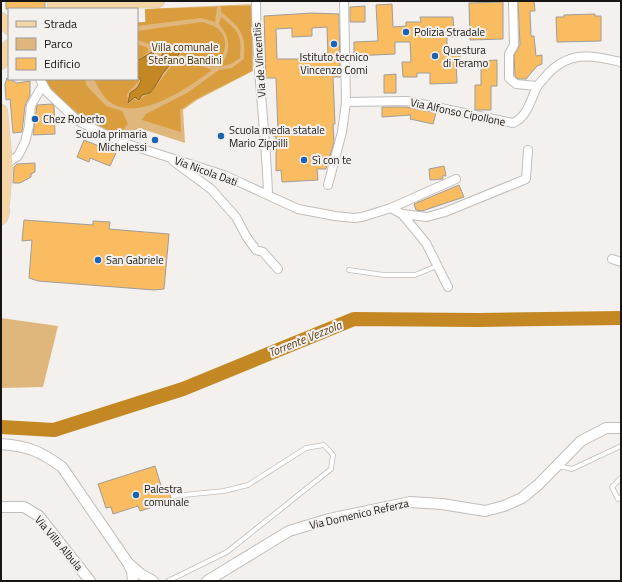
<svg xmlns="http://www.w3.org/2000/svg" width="622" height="582" viewBox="0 0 622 582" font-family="'Titillium Web',sans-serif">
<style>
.green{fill:#dfb67c}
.forest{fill:#d99d3e}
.water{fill:#c38823;stroke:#8f661f}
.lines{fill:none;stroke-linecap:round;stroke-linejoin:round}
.river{stroke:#c38823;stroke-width:14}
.building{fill:#fabc60;stroke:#9f9d9a;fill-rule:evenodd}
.service-casing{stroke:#c0bebb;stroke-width:5.5}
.minor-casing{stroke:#c0bebb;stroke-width:10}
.tertiary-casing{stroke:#c0bebb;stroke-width:12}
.primary-casing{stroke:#ccc;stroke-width:14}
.service{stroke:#fff;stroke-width:4}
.minor{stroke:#fff;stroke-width:8}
.tertiary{stroke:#fff;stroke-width:10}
.primary{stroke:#f6d5a5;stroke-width:13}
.poi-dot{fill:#1c62b2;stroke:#f3f0ed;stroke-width:1.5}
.labels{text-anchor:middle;stroke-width:4;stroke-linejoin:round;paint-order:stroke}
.poi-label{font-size:11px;fill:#171615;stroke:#f3f0ed;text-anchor:start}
.park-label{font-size:11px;fill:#432b02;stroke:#f3f0ed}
.street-label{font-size:11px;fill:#171615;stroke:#f3f0ed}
.water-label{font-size:12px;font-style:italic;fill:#5e451f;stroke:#f3f0ed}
</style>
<rect width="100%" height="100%" fill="#f3f0ed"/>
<!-- green -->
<path class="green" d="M254,4L253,71L197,100L183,110L185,143L139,128L125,137H118L79,118L67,108L42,79H137V22H145V9Z
M1,318L58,326L43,387L1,388Z"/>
<!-- forest -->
<path class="forest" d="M221,6H252V71L196,99L180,110L181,132L142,120L146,114L187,93L219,70L232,68L244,59C246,34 241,28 221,12Z
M217,7L215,22L201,18L137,26V23L146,22L145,9Z
M221,17C239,31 242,35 240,58L231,64L219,67C232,53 231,38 219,24Z
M202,22C207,24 213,25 217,28C231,39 225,57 213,67L180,54L181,44L168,47L165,49L137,40V31Z
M137,44L148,48V52L138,60Z
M178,57L212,70C189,87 139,123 110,102C103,97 98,87 94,79L131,80L138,78L139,81L127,94L128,104L135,99L139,101L143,97L151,93Z
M44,79H86V85L106,106L122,111L128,124L119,135C87,121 65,108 44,79Z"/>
<!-- water -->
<path class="water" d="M181,45L179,54L163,73L154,88L150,93L142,95L139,100L135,97L128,103L130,93L137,88L141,81L139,77H137V61L152,52L157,58L161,57C164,48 172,47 181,45Z"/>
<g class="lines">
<!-- river -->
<path class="river" d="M1,427L54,430L183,389L354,319L478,320L621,318"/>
</g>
<!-- building -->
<path class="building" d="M6,1H45V9H6Z
M518,1H534L535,11H530L531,36H534L536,56L542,55V64L537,66L526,79H518L515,76L514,55L520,45Z
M503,2V39L470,40L469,3Z
M392,4L393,27L406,26V22H421L420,17H453L454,37H447V50L460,49V61L456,62L457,83L430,84V73H417V77H403L402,62H411L410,42H395V54L354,56V42L378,41L376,5Z
M365,6V22H350V7Z
M312,13L339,14L340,77H333L335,124H333L334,142L326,169H317L318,180L282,182L281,170L276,171V137L270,134L278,132L276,78H266L264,16ZM327,27L328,59H277L276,29L292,28V37L312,36V28Z
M595,14V16H601V41L557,42L556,17H564V15Z
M497,60V86H491V110H475V85H481V61Z
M396,74V93H384V75Z
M7,78L17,83L30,81V95L25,106L22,132L13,133L10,99L6,100L5,84Z
M52,104L54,106L55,134L33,135L37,105Z
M382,107H406L436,113L433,124L410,119L411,115L382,117Z
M84,140L116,153L110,166L90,158L89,162L77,157Z
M35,163V172L31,174V177L20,183H13L14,167L17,164Z
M444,166L446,176H442L443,179L430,180L429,169Z
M459,185L464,197L422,211L416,210L414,204Z
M24,220L93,225V221L110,222L109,229L169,234L164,289L154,290L38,281L29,278L32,240L22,241Z
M155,466L162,489L168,487L172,501L140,511L138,506L113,514L111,507L106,508L98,484Z"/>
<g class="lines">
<!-- service casing -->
<g class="service-casing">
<path id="service" d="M349,270L384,275H415L437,266
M558,466L572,469L621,446
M621,478L612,487L618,499L621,497
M168,581L227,552L331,469L333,455L324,445L306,448L248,485L224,491L173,496"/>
</g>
<!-- minor casing -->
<g class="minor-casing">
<path id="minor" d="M256,1C256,66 266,130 268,194
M513,1L514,45L509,54V78L516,84L537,86
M40,79L47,92L78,121L121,142L224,175L298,209L335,216L354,218L362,217L391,208L456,179
M346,102L407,101L513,123C527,117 530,102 536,89C538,84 542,81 545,77C568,50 591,55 621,62
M173,161L211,189L236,217L246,236L256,250L263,252L278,269
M6,164L18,156L25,142L29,126L31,105L43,85
M328,185L342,132L346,102L344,1
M391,208L402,214L427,217L445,212L526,179L528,150
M402,214L426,243L448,287
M612,259L621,262"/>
</g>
<!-- tertiary casing -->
<g class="tertiary-casing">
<path id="tertiary" d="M1,444C28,446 40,451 62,467L128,563L132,571L133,581
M1,507H24L39,516L90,581
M129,564L142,575L153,581
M207,581L289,531L329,519L410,502L442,504L485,511L504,506L522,498L538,485L581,441L606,428H621"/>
</g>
<!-- primary casing -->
<g class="primary-casing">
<path id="primary" d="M54,9V1
M62,9L77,3L158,1
M1,19L9,28
M1,63L9,46
M1,111L6,164L3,204
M1,218L3,211"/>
</g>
<!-- service -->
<use href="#service" class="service"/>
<!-- minor -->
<use href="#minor" class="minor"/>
<!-- tertiary -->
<use href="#tertiary" class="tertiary"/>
<!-- primary -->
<use href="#primary" class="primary"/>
</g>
<!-- markers -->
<g class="poi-dot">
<circle cx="406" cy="32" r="4"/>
<circle cx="334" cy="44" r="4"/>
<circle cx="435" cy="56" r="4"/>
<circle cx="35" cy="119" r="4"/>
<circle cx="221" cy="136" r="4"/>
<circle cx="155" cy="140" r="4"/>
<circle cx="304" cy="160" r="4"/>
<circle cx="98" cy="260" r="4"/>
<circle cx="136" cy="495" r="4"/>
</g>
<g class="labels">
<!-- poi labels -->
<g class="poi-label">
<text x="414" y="36">Polizia Stradale</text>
<text x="443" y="54">Questura<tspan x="443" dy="13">di Teramo</tspan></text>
<text x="334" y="61" text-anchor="middle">Istituto tecnico<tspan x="334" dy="13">Vincenzo Comi</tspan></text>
<text x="43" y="123">Chez Roberto</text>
<text x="229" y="134">Scuola media statale<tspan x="229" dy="13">Mario Zippilli</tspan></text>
<text x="147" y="138" text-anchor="end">Scuola primaria<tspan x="147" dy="13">Michelessi</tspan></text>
<text x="312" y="164">Sì con te</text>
<text x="106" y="264">San Gabriele</text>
<text x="144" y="493">Palestra<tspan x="144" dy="13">comunale</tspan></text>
</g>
<!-- park labels -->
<g class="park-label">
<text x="185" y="51">Villa comunale<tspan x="185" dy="13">Stefano Bandini</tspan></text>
</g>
<!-- street labels -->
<g class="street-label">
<text transform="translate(259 60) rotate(-94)" y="4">Via de Vincentiis</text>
<text transform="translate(458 112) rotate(12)" y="4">Via Alfonso Cipollone</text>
<text transform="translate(206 171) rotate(20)" y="4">Via Nicola Dati</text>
<text transform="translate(359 514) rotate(-13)" y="4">Via Domenico Referza</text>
<text transform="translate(59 543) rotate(50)" y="4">Via Villa Albula</text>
</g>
<!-- water labels -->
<g class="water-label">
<text transform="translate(305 339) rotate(-22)" y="4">Torrente Vezzola</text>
</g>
</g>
<!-- border -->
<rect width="622" height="582" fill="none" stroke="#171615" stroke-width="4"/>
<!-- legend -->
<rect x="8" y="8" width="130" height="72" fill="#f3f0ed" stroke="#9b9997"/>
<rect x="16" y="21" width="20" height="6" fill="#f6d5a5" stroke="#9b9997"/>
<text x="44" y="28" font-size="12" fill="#171615">Strada</text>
<rect x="16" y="38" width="20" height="12" fill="#dfb67c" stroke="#9b9997"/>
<text x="44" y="48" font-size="12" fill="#171615">Parco</text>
<rect x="16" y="58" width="20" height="12" fill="#fabc60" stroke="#9b9997"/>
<text x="44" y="68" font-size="12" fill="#171615">Edificio</text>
</svg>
